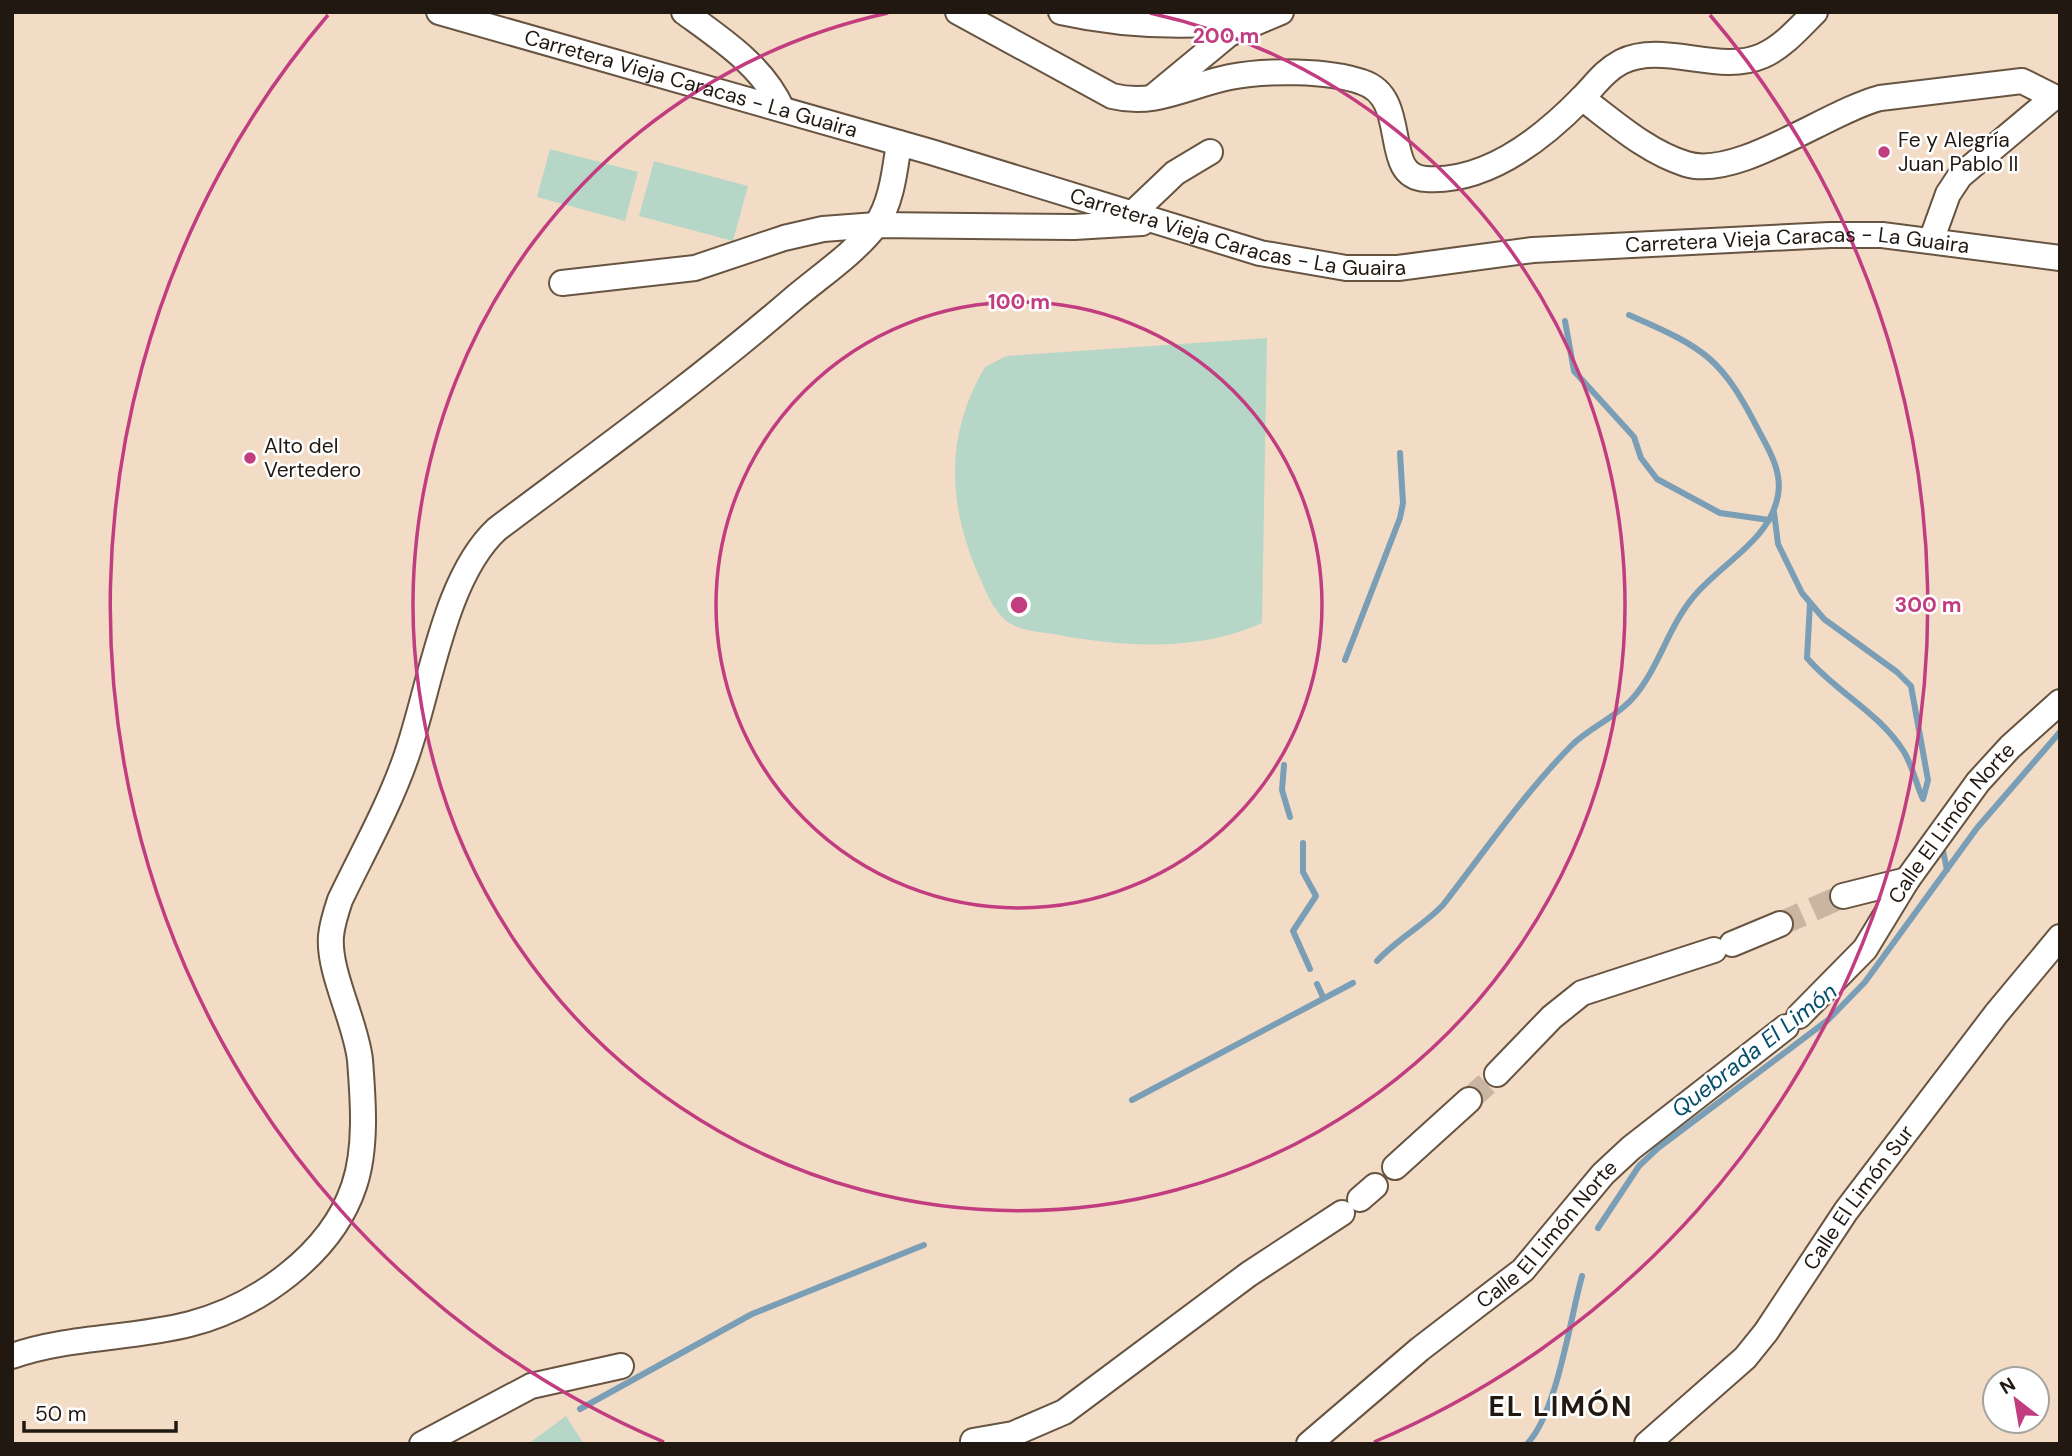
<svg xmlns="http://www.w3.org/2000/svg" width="2072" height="1456" viewBox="0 0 2072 1456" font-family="'DM Sans',sans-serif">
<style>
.green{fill:#b6d7c7}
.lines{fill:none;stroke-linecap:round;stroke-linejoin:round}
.stream{stroke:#799eb5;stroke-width:6}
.minor-tunnel{stroke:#c9b5a2;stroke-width:24;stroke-dasharray:24 12;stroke-linecap:butt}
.minor-casing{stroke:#675441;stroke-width:28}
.minor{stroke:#fff;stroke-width:24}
.ring{fill:none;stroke:#c13d80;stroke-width:3.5}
.poi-dot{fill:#c13d80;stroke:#fff;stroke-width:2.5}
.labels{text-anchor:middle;stroke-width:5;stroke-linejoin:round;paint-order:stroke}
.street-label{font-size:21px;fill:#211911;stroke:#fff}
.poi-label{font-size:21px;fill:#211911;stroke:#fff;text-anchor:start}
.water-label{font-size:23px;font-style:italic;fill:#054d6d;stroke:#fff}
.district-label{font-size:28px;font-weight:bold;letter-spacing:2px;fill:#211911;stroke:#fff}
.centre{fill:#c13d80;stroke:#fff;stroke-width:3.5}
.ring-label{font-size:21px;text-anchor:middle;font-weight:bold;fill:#c13d80;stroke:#fff;stroke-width:5;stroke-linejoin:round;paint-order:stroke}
</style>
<rect width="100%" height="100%" fill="#f3dcc6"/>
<!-- green -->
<path class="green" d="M550,149L638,172L625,221L537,197Z
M654,161L748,186L733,241L639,216Z
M1267,338L1262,623C1198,652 1126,647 1058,635C1044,632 1024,632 1011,624C995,615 986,592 979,576C948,505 944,436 985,367L1006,356Z
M566,1416L584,1444H528Z"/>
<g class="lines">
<!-- stream -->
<path class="stream" d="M1565,321L1574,371L1634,437L1641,458L1657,479L1720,513L1769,520
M1774,512L1778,544L1802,593L1824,619L1897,672L1911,686L1928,780L1923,799
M1810,603L1807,658C1836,692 1880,713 1904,752C1912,765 1916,783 1922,797
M1345,660L1400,518L1403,503L1400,453
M1284,765L1282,790L1290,817
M1303,843V872L1316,896L1293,931L1310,969
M1942,846L1947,870
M1377,961C1397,939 1423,926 1443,905C1485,851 1525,792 1573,744C1591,727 1616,717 1632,699C1659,669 1668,626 1695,595C1722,563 1771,539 1778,495C1782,474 1771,453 1761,435C1722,358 1707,349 1629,315
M1317,984L1323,997
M1132,1100L1353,983
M1598,1228L1639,1166L1658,1148L1828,1020L1865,982L1977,828L2060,732
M580,1409L752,1314L924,1245
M1527,1444C1557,1413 1570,1319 1582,1276"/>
<!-- minor-tunnel -->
<path class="minor-tunnel" d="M1780,924L1843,896
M1469,1100L1497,1074"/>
<!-- minor casing -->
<g class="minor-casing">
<g id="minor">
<path id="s1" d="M439,12L931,152L1260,253L1346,268H1398L1533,250L1830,235H1882L2060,258"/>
<path d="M684,12C721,39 763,66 782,109"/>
<path d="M958,12L1112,96C1156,107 1189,85 1230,77C1266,70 1328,70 1362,82C1412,98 1379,177 1426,179C1486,183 1543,138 1582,98C1595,85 1604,71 1621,62C1664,41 1718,75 1762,56C1783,47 1799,28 1815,12"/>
<path d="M1061,12C1128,27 1191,28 1258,20"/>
<path d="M1154,96L1229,34L1281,12"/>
<path d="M1582,98C1614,122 1647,152 1686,164C1737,180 1827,112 1880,98L2022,81L2054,97L1960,176L1948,194L1931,241"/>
<path d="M1132,214L1175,173L1210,152"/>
<path d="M562,283L695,268L784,238L823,229L876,225L1074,227L1142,223"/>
<path d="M1843,896L1907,880"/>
<path d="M1732,944L1780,924"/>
<path id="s2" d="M1799,1016L1865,949L1907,880L1978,782L2010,747L2060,702"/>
<path d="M1497,1074L1552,1017L1582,993L1714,950"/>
<path d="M1395,1167L1469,1100"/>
<path d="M1360,1199L1375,1186"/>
<path d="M12,1356C69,1336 132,1339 190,1324C256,1307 331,1255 354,1186C367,1148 363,1099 360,1060C356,1022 328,972 331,936C332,924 336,912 340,900C362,854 388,808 405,760C430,691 443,579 497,529C597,454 698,381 793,299C820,276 855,253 876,225C892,203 895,168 899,143"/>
<path d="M973,1441L1013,1434L1064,1412L1249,1274L1342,1213"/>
<path d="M422,1444L531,1386L621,1366"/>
<path id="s3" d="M1309,1444L1420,1349L1523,1270L1603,1174L1631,1148L1786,1027"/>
<path id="s4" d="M1647,1444L1745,1358L1766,1332L1846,1211L1996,1014L2060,937"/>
</g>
</g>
<!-- minor -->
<use href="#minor" class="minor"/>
</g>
<!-- distance rings -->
<g class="ring">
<circle cx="1019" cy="605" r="303"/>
<path d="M1150 13A606 606 0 1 1 888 13"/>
<path d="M664 1442A909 909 0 0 1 328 15M1710 15A909 909 0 0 1 1374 1442"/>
</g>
<!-- markers -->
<g class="poi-dot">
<circle cx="1884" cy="152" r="7"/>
<circle cx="250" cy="458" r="7"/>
</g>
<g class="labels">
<!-- street labels -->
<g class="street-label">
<text dy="7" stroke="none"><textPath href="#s1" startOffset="262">Carretera Vieja Caracas - La Guaira</textPath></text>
<text dy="7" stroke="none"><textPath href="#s1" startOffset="830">Carretera Vieja Caracas - La Guaira</textPath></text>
<text dy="7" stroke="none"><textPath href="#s1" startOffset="1396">Carretera Vieja Caracas - La Guaira</textPath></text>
<text dy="7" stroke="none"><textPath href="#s2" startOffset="247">Calle El Limón Norte</textPath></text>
<text dy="7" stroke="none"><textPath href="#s4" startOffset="327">Calle El Limón Sur</textPath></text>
<text dy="7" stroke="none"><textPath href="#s3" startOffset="318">Calle El Limón Norte</textPath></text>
</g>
<!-- poi labels -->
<g class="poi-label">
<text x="1898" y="147">Fe y Alegría<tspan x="1898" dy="24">Juan Pablo II</tspan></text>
<text x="264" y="453">Alto del<tspan x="264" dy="24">Vertedero</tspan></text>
</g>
<!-- water labels -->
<g class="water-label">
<text transform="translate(1754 1050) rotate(-38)" y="8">Quebrada El Limón</text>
</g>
<!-- district labels -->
<g class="district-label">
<text x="1561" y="1416">EL LIMÓN</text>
</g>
</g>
<circle cx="1019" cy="605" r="10" class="centre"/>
<g class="ring-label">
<text x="1226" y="43">200 m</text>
<text x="1019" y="309">100 m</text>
<text x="1928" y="612">300 m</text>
</g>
<!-- border -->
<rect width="2072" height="1456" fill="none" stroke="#211911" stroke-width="28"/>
<!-- north arrow -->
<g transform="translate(2016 1400) rotate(329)"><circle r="33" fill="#ffffff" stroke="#a6a3a0" stroke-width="2"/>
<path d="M0-5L12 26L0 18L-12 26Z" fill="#c13d80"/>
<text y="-10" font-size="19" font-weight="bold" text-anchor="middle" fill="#211911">N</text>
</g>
<!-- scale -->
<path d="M24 1421v10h152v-10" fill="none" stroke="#211911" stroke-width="3.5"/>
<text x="35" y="1421" font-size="21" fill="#211911" stroke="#ffffff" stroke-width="5" paint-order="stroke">50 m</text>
</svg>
